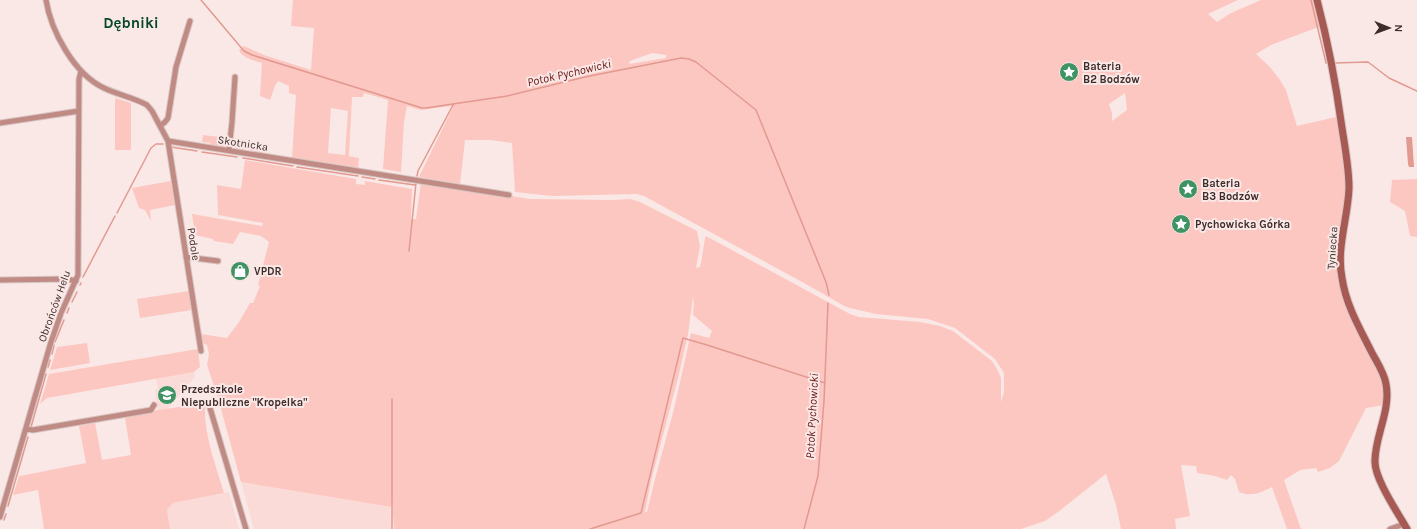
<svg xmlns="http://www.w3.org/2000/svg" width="1417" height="529" viewBox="0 0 1417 529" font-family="Karla,sans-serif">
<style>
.built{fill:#fbdbd7}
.green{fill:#fdc7c1;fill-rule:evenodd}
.water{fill:#e19990}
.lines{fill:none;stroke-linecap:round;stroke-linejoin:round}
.stream{stroke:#e19990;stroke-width:1.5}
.street-casing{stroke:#d8c6c4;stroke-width:7}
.secondary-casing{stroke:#d8c6c4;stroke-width:9}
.street{stroke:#c08b84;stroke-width:5}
.secondary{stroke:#a65a53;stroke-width:7}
.labels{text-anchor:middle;stroke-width:4;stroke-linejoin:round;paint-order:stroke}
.poi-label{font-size:11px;font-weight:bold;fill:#3d2c2a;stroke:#fae8e6;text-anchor:start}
.street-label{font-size:11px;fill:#3d2c2a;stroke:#fae8e6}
.water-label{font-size:12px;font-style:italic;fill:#681312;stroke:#fae8e6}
.district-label{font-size:15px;font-weight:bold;fill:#074729;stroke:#fae8e6}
</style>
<rect width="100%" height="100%" fill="#fae8e6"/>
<!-- built -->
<path class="built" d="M194,372L195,377L168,408L158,410L155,390L158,389L156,378Z
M241,482L390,507L391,529H254Z
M229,492L239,529H170L167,510L173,503Z"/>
<!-- green -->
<path class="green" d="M293,0H1238L1208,14L1217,22L1231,13L1261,0H1314L1321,26L1271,45L1256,54L1270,67L1280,80L1286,90L1297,126L1336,117C1342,141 1348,169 1346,195C1344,210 1339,224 1337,239C1335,253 1336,268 1339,281C1347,319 1370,346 1382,381C1385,389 1384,397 1384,405L1366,408L1339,461L1330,468L1318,472L1316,468L1300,470L1284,480L1301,529H1287L1272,487C1261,493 1251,497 1239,492L1235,479L1231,475L1227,480L1215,476L1197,473L1196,466L1181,465L1190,516L1175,519L1176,529H1121L1116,505L1106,474L1058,512L1045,521L1021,529H394L392,498L391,507L241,482L218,398L207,365L209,354L207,345L203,343L201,334L227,338L239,322L250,303H253L260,286L258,285L269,242L261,236L240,232L233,244L214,241L213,239L195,235L192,214L262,226L263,223L218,215L217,185L241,189L245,160L356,179V184L365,185V181L412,189L411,219H416L421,182L530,199L613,200L630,199L640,202L697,231L700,246L696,268L700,267C702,261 704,239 706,236L850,314L859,317L920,322L940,326L953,331L992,361L998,371L1001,378V402L1004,392V373L995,359L955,328L928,319L876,314L846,307L804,283L644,196L637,194L552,196L515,192L512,143L490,140H465L460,184L419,177L453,107L451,106L421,110L407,106L404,122L401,172L383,169L388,100L364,93L363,97H352L349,156L359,158L358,169L292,159L296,95L289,93V86L278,81L275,86L270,100L260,96L262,63C255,61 242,58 239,50L244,46L264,55L311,70L314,28L291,26ZM652,53L666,55V58L629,64L630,61ZM1125,93L1127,110L1112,121V113L1109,104ZM331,108L348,111L345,155L328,153ZM693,297L694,303L693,315L712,331L709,338L691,333L674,409L655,479L647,512H645L651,481L679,374L688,334Z
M115,98L131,103V150H115Z
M203,135L229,138L228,144L224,147L209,145L210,144V143L202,142Z
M232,138L246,140L244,150H240L233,147Z
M251,141L269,144L267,155L251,152L250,150Z
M1417,179V237L1410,236L1405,211L1390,202L1392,180Z
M171,181L175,205L150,210L151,221L145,210L139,208L132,188Z
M189,291L192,310L140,318L137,299Z
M87,343L90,363L50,370L57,347Z
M198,349L200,367L194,372L47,398L40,404L49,374Z
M206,403C201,427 217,469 224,493L173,503L167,510L170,529H44L38,490L13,495L19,476H20L86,463L79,426L95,423L102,460L131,455L125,418L158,410Z"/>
<!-- water -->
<path class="water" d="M1406,137H1412L1414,167H1409L1408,164Z"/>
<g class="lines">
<!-- stream -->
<path class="stream" d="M201,0L244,51L252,55L422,108H426L507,96L585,77L681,58L689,59L696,62L756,110L826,282L829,295
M1311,0L1326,63H1328
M1334,63L1368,62L1389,78L1417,91
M171,147L197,151
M202,152L237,157
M243,158L293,166
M297,167L358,176
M417,176L418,171L453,105
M362,177L375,179
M379,180L415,185
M117,213L151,148L156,144H163
M409,251L416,183
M83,277L115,216
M80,285L81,283
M72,302L77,292
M67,313L69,308
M55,342L64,320
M52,354L54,345
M48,367L50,360
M392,399V529
M31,427L46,374
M8,506L28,437
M4,520L6,514
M590,529L641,513L683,338L707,345L825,383
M804,529L818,476L824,401L828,303"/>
<!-- street casing -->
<g class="street-casing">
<path id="street" d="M46,0C51,31 74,74 104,88C118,95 133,97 147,105L152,111L168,141L509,195
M0,123L79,111
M160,126L165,122L168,118L176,67L190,21
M168,141L201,351
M229,150L232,122L235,77
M186,257L218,261
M0,280L67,279L76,281
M210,408L246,529
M26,429L33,430L151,410L154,405
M0,517L51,342L61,313L78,275L79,79L81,71
M1390,529L1404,524"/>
</g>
<!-- secondary casing -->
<g class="secondary-casing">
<path id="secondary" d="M1317,0C1328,42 1336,84 1342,128C1345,148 1349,168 1349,188C1348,218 1336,248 1342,278C1346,305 1359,327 1371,351C1376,361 1384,372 1386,384C1391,411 1375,435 1375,461C1374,478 1398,513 1407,529"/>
</g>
<!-- street -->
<use href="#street" class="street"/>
<!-- secondary -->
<use href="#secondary" class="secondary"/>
</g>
<!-- icons -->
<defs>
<g id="sight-disc" transform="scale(1)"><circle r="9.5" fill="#3f9264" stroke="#fae8e6"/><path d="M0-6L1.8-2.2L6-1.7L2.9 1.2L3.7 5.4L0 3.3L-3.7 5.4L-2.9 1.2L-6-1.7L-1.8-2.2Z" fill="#fff"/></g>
<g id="shop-disc" transform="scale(1)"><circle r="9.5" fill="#3f9264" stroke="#fae8e6"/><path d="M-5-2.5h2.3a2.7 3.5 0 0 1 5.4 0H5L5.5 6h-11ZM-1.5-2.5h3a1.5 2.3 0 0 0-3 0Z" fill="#fff"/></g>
<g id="school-disc" transform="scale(1)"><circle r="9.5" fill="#3f9264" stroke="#fae8e6"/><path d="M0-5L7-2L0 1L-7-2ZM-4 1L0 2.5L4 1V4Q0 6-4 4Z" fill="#fff"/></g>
</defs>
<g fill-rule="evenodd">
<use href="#sight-disc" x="1069" y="72"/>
<use href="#sight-disc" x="1188" y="189"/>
<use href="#sight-disc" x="1181" y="224"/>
<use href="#shop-disc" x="240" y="271"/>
<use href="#school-disc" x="167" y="395"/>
</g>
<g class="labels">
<!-- poi labels -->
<g class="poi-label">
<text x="1083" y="70">Bateria<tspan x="1083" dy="13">B2 Bodzów</tspan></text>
<text x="1202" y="187">Bateria<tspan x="1202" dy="13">B3 Bodzów</tspan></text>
<text x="1195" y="228">Pychowicka Górka</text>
<text x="254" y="275">VPDR</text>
<text x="181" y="393">Przedszkole<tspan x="181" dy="13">Niepubliczne "Kropelka"</tspan></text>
</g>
<!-- street labels -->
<g class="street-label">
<text transform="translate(243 143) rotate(9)" y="4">Skotnicka</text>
<text transform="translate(194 244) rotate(81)" y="4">Podole</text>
<text transform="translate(1332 248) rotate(-86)" y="4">Tyniecka</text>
<text transform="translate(54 306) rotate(-70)" y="4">Obrońców Helu</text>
</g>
<!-- water labels -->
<g class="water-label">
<text transform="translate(569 73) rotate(-13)" y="4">Potok Pychowicki</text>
<text transform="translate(812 416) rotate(-87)" y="4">Potok Pychowicki</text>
</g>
<!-- district labels -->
<g class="district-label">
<text x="131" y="28">Dębniki</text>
</g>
</g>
<!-- north arrow -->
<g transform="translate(1389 28) rotate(91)" stroke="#fae8e6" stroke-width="3" paint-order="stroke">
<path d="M0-3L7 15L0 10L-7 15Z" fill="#3d2c2a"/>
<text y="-6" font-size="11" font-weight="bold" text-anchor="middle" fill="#3d2c2a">N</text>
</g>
</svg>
